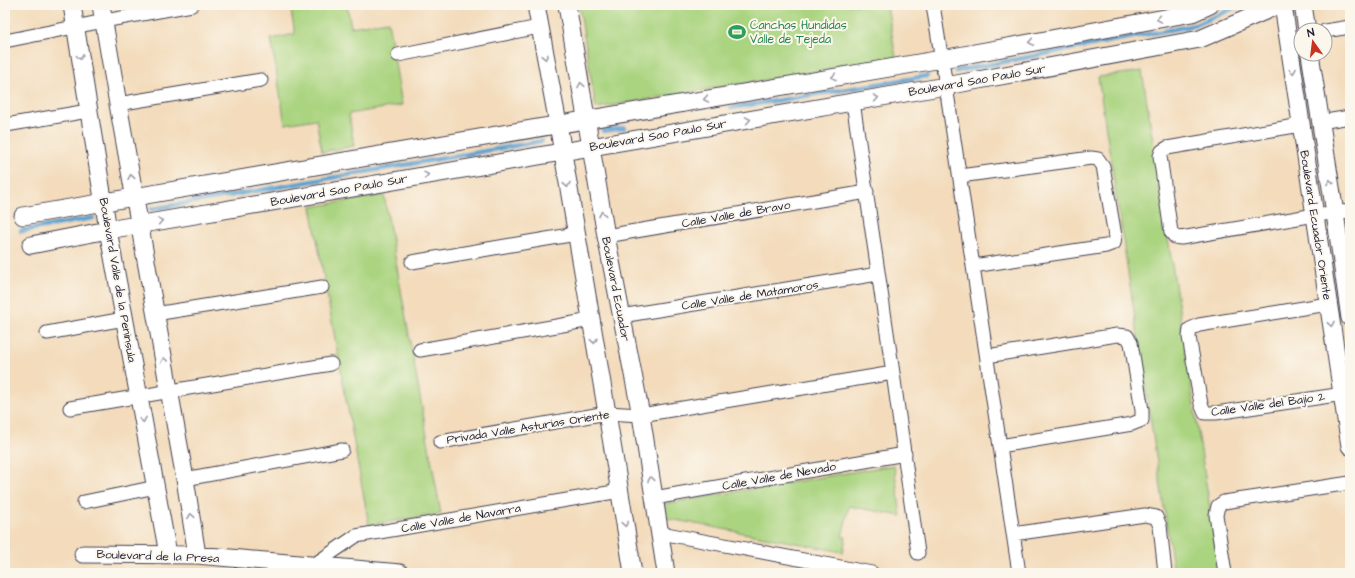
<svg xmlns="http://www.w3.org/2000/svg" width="1355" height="578" viewBox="0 0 1355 578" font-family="'Architects Daughter',sans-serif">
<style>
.green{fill:#aad480;stroke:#667b5e}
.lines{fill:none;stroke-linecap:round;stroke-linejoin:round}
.stream{stroke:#5ca2d2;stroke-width:4.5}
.minor-casing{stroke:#413e4e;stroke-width:15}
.tertiary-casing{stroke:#413e4e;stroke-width:19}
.minor{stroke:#fff;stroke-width:13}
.tertiary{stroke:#fff;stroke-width:17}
.oneway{stroke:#9c9ca7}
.labels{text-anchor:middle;stroke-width:4;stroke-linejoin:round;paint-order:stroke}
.leisure-label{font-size:12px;fill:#27864d;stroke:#fbf7ec;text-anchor:start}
.street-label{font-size:12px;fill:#22223b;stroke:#fbf7ec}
</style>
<rect width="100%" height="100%" fill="#fbf7ec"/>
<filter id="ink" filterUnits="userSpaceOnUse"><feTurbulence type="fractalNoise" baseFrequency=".025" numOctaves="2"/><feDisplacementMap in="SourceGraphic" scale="8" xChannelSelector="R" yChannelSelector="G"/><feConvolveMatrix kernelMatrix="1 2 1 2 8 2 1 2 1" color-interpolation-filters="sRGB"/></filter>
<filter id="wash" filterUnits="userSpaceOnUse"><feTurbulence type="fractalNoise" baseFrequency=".012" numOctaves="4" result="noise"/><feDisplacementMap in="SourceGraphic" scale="16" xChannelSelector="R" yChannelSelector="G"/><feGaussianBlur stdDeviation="0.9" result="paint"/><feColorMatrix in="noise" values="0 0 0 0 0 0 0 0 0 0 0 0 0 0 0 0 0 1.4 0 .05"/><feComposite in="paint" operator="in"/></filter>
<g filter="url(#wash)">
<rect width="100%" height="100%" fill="#f3dbbb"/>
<!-- green -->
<path class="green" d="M290,5H347L351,27L388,21L402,105L349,114L354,146L322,152L316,119L285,124L271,39L295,34Z
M579,5H887L896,58L596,108Z
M1142,71L1220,573H1174L1098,77Z
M384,195L441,514L369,525L311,207Z
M894,465L901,516L849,506L842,537H846L843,552L665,518L663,504Z"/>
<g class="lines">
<!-- stream -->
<path class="stream" d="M956,71L1195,25L1241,5
M731,108L927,76
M603,131L624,128
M152,209L542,141
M21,231L93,218"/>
</g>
</g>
<g filter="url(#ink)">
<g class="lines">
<!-- minor casing -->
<g class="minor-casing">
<path id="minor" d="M933,5L946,86L1019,573
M1325,31L1350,27
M5,41L104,21L192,5
M398,55L539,27
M853,102L893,373L918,553
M118,104L261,80
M1320,122L1350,117
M6,125L88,111
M1301,125L1167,148L1162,151L1160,156L1171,232L1175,237L1181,238L1315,215L1350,211
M960,176L1091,158L1098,159L1103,166L1115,236L1114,243L1106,246L973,266
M606,236L867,192
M412,262L576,234
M1328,304L1199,325L1190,329L1189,337L1201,404L1205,413H1216L1350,393
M155,314L322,287
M621,316L878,274
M47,333L124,319
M420,350L591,320
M987,356L1117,335L1127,336L1131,343L1142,410V420L1132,424L1000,446
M70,408L331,364
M440,442L607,413L641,415L893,373
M185,479L342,450
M654,498L905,454
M84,502L156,487
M661,533L872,573
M1013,534L1145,515L1156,517L1160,526L1165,573
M312,566L356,536L620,491
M1225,573L1216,515L1218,506L1224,502L1350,483"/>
</g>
<!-- tertiary casing -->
<g class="tertiary-casing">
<path id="tertiary" d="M72,5L108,230L168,554
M101,5L118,104L185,479L197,555
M536,5L558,124L607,413L633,573
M567,5L606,236L641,415L666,573
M1283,5L1350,446
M1303,5L1307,30
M1310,54L1335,213L1350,318
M23,216L942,59L1192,13L1210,5
M31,245L108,230L946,86L1200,39L1279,5
M83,554L197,555L400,573"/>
</g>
<!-- minor -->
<use href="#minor" class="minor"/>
<!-- tertiary -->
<use href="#tertiary" class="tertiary"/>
</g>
<!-- one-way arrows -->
<defs><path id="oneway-chevron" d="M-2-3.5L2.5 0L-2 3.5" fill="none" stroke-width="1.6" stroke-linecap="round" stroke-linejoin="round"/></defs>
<g class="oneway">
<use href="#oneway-chevron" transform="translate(1159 19) rotate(170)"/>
<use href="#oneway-chevron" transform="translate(1031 42) rotate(170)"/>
<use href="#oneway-chevron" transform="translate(80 57) rotate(82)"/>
<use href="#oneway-chevron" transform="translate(545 57) rotate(79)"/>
<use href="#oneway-chevron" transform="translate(1293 71) rotate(81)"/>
<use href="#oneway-chevron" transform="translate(834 77) rotate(170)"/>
<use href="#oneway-chevron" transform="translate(581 85) rotate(-99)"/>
<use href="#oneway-chevron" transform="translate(876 98) rotate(-10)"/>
<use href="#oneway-chevron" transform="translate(706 99) rotate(170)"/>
<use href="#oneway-chevron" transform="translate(748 120) rotate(-10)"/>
<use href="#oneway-chevron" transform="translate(426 175) rotate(-10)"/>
<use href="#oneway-chevron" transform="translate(131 177) rotate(-100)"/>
<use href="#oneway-chevron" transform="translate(1330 182) rotate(-99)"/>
<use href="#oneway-chevron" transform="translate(567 185) rotate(80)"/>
<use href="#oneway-chevron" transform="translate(602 214) rotate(-100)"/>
<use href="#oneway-chevron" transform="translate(160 221) rotate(-10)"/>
<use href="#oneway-chevron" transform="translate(1331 324) rotate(81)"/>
<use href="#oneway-chevron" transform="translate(594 341) rotate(80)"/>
<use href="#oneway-chevron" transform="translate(164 360) rotate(-100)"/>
<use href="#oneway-chevron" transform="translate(143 420) rotate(80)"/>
<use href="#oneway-chevron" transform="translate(651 479) rotate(-99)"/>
<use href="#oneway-chevron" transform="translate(191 516) rotate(-99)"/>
<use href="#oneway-chevron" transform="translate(625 524) rotate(81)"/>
</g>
</g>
<!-- icons -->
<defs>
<g id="stadium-bare" transform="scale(1.38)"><path d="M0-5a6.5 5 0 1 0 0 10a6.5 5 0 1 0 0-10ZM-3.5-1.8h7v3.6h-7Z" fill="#2e9e5b" stroke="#fbf7ec" stroke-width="2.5" paint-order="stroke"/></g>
</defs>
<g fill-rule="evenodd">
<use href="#stadium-bare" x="737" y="32"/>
</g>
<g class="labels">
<!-- leisure labels -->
<g class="leisure-label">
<text x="750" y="29">Canchas Hundidas<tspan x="750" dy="14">Valle de Tejeda</tspan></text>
</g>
<!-- street labels -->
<g class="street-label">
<text transform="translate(977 80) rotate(-10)" y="4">Boulevard Sao Paulo Sur</text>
<text transform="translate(658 135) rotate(-10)" y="4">Boulevard Sao Paulo Sur</text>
<text transform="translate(339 190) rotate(-10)" y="4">Boulevard Sao Paulo Sur</text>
<text transform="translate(736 214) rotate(-10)" y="4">Calle Valle de Bravo</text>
<text transform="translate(1316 225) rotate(81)" y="4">Boulevard Ecuador Oriente</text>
<text transform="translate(118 280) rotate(80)" y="4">Boulevard Valle de la Peninsula</text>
<text transform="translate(616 289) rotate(79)" y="4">Boulevard Ecuador</text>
<text transform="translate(750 295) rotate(-9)" y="4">Calle Valle de Matamoros</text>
<text transform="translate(1268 404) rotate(-8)" y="4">Calle Valle del Bajío 2</text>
<text transform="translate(528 427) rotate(-9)" y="4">Privada Valle Asturias Oriente</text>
<text transform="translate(779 476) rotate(-10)" y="4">Calle Valle de Nevado</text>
<text transform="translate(461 518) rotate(-10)" y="4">Calle Valle de Navarra</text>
<text transform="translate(158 556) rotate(2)" y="4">Boulevard de la Presa</text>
</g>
</g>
<!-- margin -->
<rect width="1355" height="578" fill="none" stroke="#fbf7ec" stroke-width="20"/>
<!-- north arrow -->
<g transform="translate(1313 42) rotate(346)"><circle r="19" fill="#fbf7ec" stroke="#a4a2a5"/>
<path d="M0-3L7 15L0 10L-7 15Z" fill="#c8321e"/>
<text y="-6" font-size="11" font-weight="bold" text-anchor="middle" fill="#22223b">N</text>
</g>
</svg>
